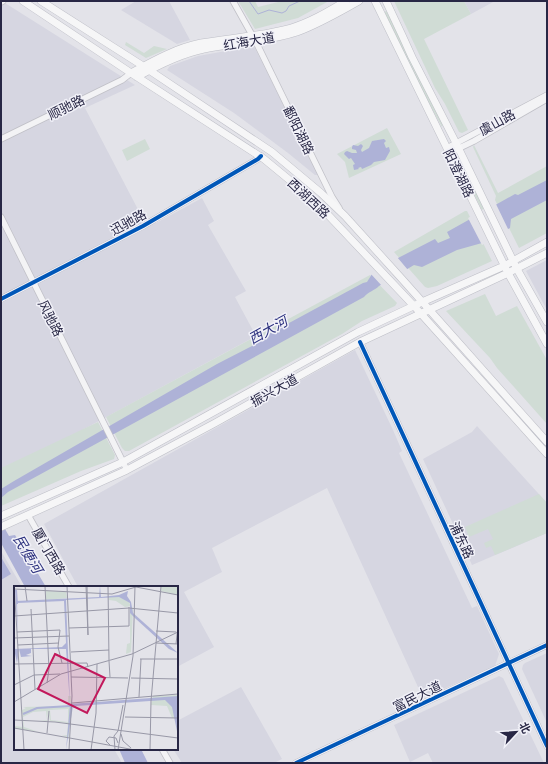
<svg xmlns="http://www.w3.org/2000/svg" width="548" height="764" viewBox="0 0 548 764" font-family="'Asap Condensed','Noto Sans SC',sans-serif">
<style>
.built{fill:#d6d6e1}
.green{fill:#d0dcd5}
.water{fill:#aeb2d7}
.pier{fill:#e3e3e9}
.lines{fill:none;stroke-linecap:round;stroke-linejoin:round}
.stream{stroke:#aeb2d7;stroke-width:1}
.minor-casing{stroke:#c0c0c7;stroke-width:7}
.major-casing{stroke:#bebfc7;stroke-width:8}
.minor{stroke:#f3f3f5;stroke-width:5.5}
.major{stroke:#f6f6f7;stroke-width:7}
.cycleway-casing{stroke:#f1f1f8;stroke-width:6}
.cycleway{stroke:#0057b8;stroke-width:4}
.labels{text-anchor:middle;stroke-width:3;stroke-linejoin:round;paint-order:stroke}
.street-label{font-size:13px;fill:#282745;stroke:#f1f1f8}
.water-label{font-size:14px;font-style:italic;fill:#2c317e;stroke:#f1f1f8}
.inset-river{fill:none;stroke:#aeb2d7;stroke-width:2}
.inset-road{fill:none;stroke:#9898a7;stroke-width:1}
.view{fill:#c2185b;fill-opacity:0.15;stroke:#c2185b;stroke-width:2}
.inset-edge{fill:none;stroke:#282745;stroke-width:2}
</style>
<rect width="100%" height="100%" fill="#e3e3e9"/>
<!-- built -->
<path class="built" d="M136,1H169L190,40L177,44L121,10Z
M464,1H495L471,14Z
M5,3L135,85L85,108L143,219L156,223L202,198L214,221L208,225L246,291L235,297L256,336L1,474V5Z
M254,46L318,174L317,175H315L288,153L234,113L167,70L170,66L198,56Z
M547,260V310L526,271Z
M355,350L393,430L402,451L399,453L472,608L477,606L499,654L495,666L423,698L327,488L212,548L222,572L184,592L214,647L177,667V587H78L44,524Z
M477,426L547,503V533L472,565L423,459L472,432Z
M1,551L22,587H15V749H114L122,763H1Z
M547,653V723L522,669L523,665L525,663Z
M499,676L503,678L544,763H433L428,753L410,762L394,725Z
M241,687L282,759L274,763H182L173,749H177V721Z"/>
<!-- green -->
<path class="green" d="M238,1H255L258,7L282,1H329L298,18L255,29Z
M394,1H464L471,14L424,39L468,130L462,133L459,132L445,104L435,88Z
M386,11L401,36L443,124L442,127L426,98L384,13Z
M126,42L144,53L154,46L167,49L146,58L125,45Z
M387,128L401,154L349,178L345,162L337,154Z
M145,139L150,149L127,161L122,150Z
M474,145L498,193L547,166V233L519,248L495,200L496,196L473,147Z
M462,164L497,235L495,237L460,165Z
M465,211H467L492,261L437,286L428,288L425,287L394,252Z
M370,275L397,303L395,306L362,321L342,334L129,451H125L122,448L106,417Z
M485,294L496,316L517,306L547,360V424L497,368L490,358L446,311Z
M98,422L115,455L114,459L81,471L1,506V468Z
M539,494L547,503V533L495,555L491,546L486,548L484,543L493,539L488,529L469,537L465,527Z"/>
<!-- water -->
<path class="water" d="M384,139L386,141L384,143L386,148L389,147L390,151L385,160L374,162L371,165L362,169L361,167L358,168L359,169L354,170L353,165L355,164L351,158L349,159L344,154L345,152L347,151L352,153H357L356,150L352,149V147L353,145L358,146L361,144L363,146L361,150L362,152L369,148L372,141Z
M547,180V200L511,219L510,228L482,243L457,250L422,267L414,265L379,286C374,291 369,291 364,297L8,492L1,498V489L14,481L217,364L252,346L254,342L363,283L367,282L372,274L398,258L435,239L438,243L450,238L447,232L515,194L518,195Z
M1,522L9,536L15,535L46,587H25L1,543Z
M1,557L11,574L1,580Z
M119,749H141L148,763H125Z"/>
<!-- pier -->
<path class="pier" d="M495,202L509,231L482,245L468,218Z
M397,257L408,270L382,286L370,273Z"/>
<g class="lines">
<!-- stream -->
<path class="stream" d="M249,1L258,14L269,10L282,13L286,11L289,6L300,1"/>
<!-- minor casing -->
<g class="minor-casing">
<path id="minor" d="M233,1L256,42L332,197L339,208
M1,2L3,1
M1,139L122,80L131,73
M447,148L547,95
M449,153L474,141L547,99
M1,217L127,470
M1,299L143,226L258,159L261,156
M360,342L547,746
M28,515L69,587
M162,749L170,763
M296,763L547,645"/>
</g>
<!-- major casing -->
<g class="major-casing">
<path id="major" d="M23,1L131,73L264,159L315,201L414,306L547,454
M41,1L143,66L272,152L321,193L345,216L402,279L547,442
M375,1L508,273L547,344
M386,1L402,35L412,57L456,143L517,269L547,322
M131,73C153,61 176,48 201,43C231,38 262,36 291,28C311,22 329,11 346,1
M137,77C158,65 180,54 204,49C235,43 267,42 297,32C319,24 339,12 359,1
M1,516L123,462L358,332L422,302L504,266L547,242
M1,527L127,470L215,423L360,342L508,273L547,253"/>
</g>
<!-- minor -->
<use href="#minor" class="minor"/>
<!-- major -->
<use href="#major" class="major"/>
<!-- cycleway casing -->
<g class="cycleway-casing">
<path id="cycleway" d="M1,299L143,226L258,159L261,156
M360,342L547,746
M296,763L547,645"/>
</g>
<!-- cycleway -->
<use href="#cycleway" class="cycleway"/>
</g>
<g class="labels">
<!-- street labels -->
<g class="street-label">
<text transform="translate(249 41) rotate(-10)" y="5">红海大道</text>
<text transform="translate(66 107) rotate(-26)" y="5">顺驰路</text>
<text transform="translate(497 122) rotate(-29)" y="5">虞山路</text>
<text transform="translate(299 130) rotate(64)" y="5">鄱阳湖路</text>
<text transform="translate(459 173) rotate(64)" y="5">阳澄湖路</text>
<text transform="translate(309 198) rotate(43)" y="5">西湖西路</text>
<text transform="translate(128 222) rotate(-28)" y="5">迅驰路</text>
<text transform="translate(51 318) rotate(63)" y="5">风驰路</text>
<text transform="translate(274 390) rotate(-29)" y="5">振兴大道</text>
<text transform="translate(462 540) rotate(65)" y="5">浦东路</text>
<text transform="translate(49 551) rotate(60)" y="5">厦门西路</text>
<text transform="translate(417 696) rotate(-26)" y="5">富民大道</text>
</g>
<!-- water labels -->
<g class="water-label">
<text transform="translate(268 330) rotate(-29)" y="5">西大河</text>
<text transform="translate(28 554) rotate(59)" y="5">民便河</text>
</g>
</g>
<!-- overview -->
<g transform="translate(14 586)">
<rect width="164" height="164" fill="#e3e3e9"/>
<path d="M147,0H164V9L147,5ZM32,5L52,6L53,12L32,14ZM95,11H105L115,16L117,20L111,21L102,15L95,14ZM116,22H119L117,66L112,68L113,58L116,57ZM164,109V132H158L153,120L137,119L139,110ZM54,110H57L55,151L47,150L53,149L54,137L36,135L34,124L33,135L26,134H33L32,125L19,126L9,131L10,141L25,146L0,142V140L9,141L8,124L12,122L9,121L54,120ZM54,123V136L37,134L36,124Z" fill="#d0dcd5" fill-rule="evenodd"/>
<path d="M86,0L87,11L105,9L114,5L113,10L117,16L119,27L164,67L155,63L122,33L116,27V17L105,11L52,14L56,118L164,110V150L158,121L151,114L62,120L59,122V120L52,164L56,118L52,63H17V67L12,69L18,70L7,71L5,63L3,77L0,63L48,61L52,57L50,15L3,17L4,51L2,15L85,11Z" fill="#aeb2d7"/>
<path class="inset-river" d="M2,4L3,18M9,128L23,122L56,120"/>
<path class="inset-road" d="M0,0L2,30M11,0L13,15M31,0L35,83L33,97M53,0L58,110L55,164M72,0L74,49L73,0M94,0L95,74M0,3L98,8L122,1L164,9M17,23L21,103M0,30L115,22L164,27M2,30L10,164M55,42L115,40V21M46,44L44,61L48,77M142,45L162,46M3,46L46,44M0,52L55,50M142,57L164,58M162,58L164,40M4,59L45,57M57,66L95,64M126,73H164M95,75L96,91M0,78L73,77L74,81M57,91L114,92M117,92L164,93M0,99L20,89L46,88M125,111L127,73M0,116L47,88L118,68L164,46M58,117L164,108M111,131L164,132M0,134L41,136L164,152M0,142L78,156M33,147L35,125M107,148L109,155L117,162M78,156L121,164M96,159L92,155L95,151L102,152L104,157M77,164L82,127L83,78M101,164L100,150L104,145L109,119M104,164L119,70L121,0M136,164L137,115L147,0"/>
<path class="view" d="M41,68L91,92L73,127L24,103Z"/>
<rect width="164" height="164" class="inset-edge"/>
</g>
<!-- border -->
<rect width="548" height="764" fill="none" stroke="#282745" stroke-width="4"/>
<!-- north arrow -->
<g transform="translate(516 732) rotate(64)" stroke="#f1f1f8" stroke-width="3" paint-order="stroke">
<path d="M0-3L7 15L0 10L-7 15Z" fill="#282745"/>
<text y="-6" font-size="11" font-weight="bold" text-anchor="middle" fill="#282745">北</text>
</g>
</svg>
